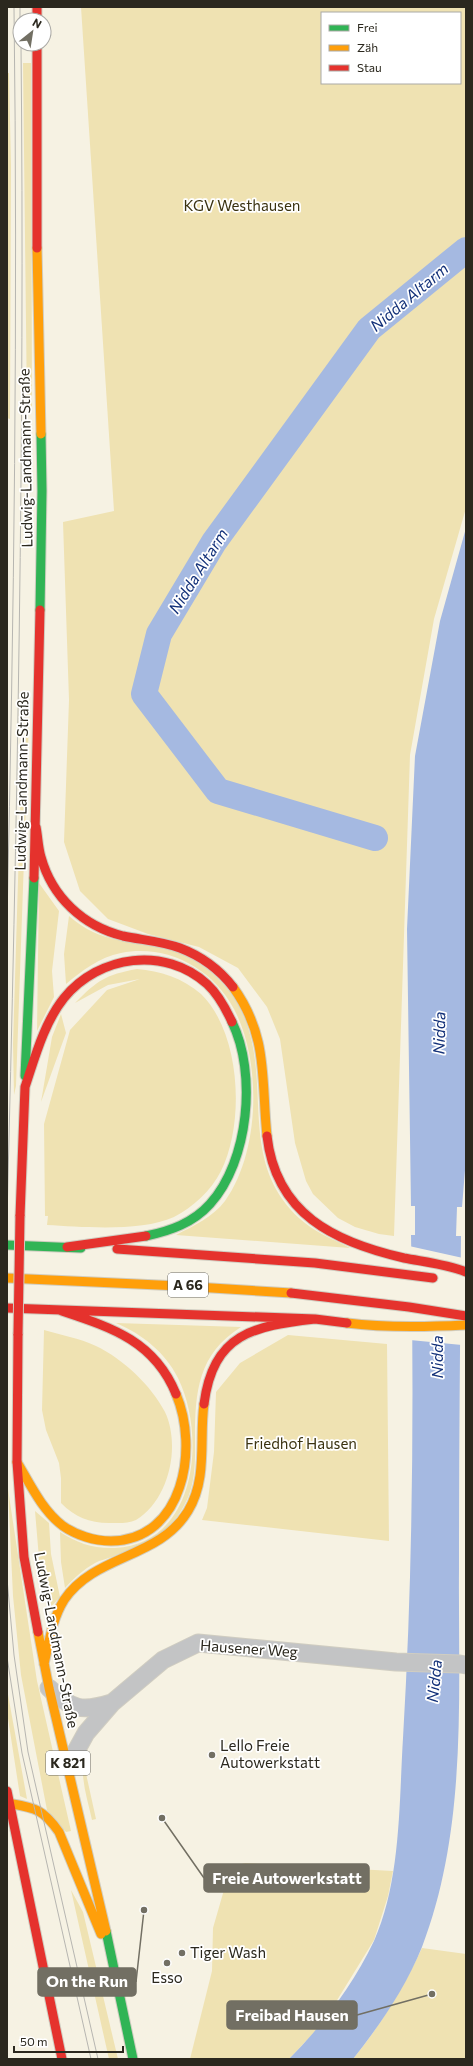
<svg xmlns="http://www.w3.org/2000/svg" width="473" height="2066" viewBox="0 0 473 2066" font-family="Commissioner,sans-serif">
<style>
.green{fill:#efe2b2;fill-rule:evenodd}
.water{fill:#a5b9e1}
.pier{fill:#f6f2e3}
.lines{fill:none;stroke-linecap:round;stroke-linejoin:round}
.river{stroke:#a5b9e1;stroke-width:26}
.street-casing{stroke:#d0cdc1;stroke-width:19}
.fast-casing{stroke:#d0cdc1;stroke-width:11}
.slow-casing{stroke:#d0cdc1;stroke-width:11}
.jam-casing{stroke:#d0cdc1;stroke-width:11}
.street{stroke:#c3c4c5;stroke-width:17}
.fast{stroke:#30b455;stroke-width:9}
.slow{stroke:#ff9f0a;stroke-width:9}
.jam{stroke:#e5322d;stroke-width:9}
.tram{stroke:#b7b6b1;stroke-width:1}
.jam-bridge-casing{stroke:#d0cdc1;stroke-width:11;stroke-linecap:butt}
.jam-bridge{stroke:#e5322d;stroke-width:9}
.poi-dot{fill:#726f63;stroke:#fff;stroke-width:1.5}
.labels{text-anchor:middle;stroke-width:3.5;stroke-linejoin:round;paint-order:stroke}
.shield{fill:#fff;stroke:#6b6862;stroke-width:1}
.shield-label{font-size:14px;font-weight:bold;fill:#2b281e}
.park-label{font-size:15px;fill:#3a3210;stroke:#fff}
.street-label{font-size:15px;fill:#2b281e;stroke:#fff}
.poi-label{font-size:15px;fill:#2b281e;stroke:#fff;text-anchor:start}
.water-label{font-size:16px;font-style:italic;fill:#133179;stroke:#fff}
.leader{fill:none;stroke:#726f63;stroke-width:1.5}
.callout-dot{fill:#726f63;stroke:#fff;stroke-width:1.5}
.callout{fill:#726f63;stroke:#726f63;stroke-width:1.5}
.callout-label{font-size:16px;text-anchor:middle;font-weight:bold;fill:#fff}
</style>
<rect width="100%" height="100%" fill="#f6f2e3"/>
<!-- green -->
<path class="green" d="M81,7H466V508L434,619L410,755L394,1236L379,1234L355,1227L338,1218L313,1194L306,1181L295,1143L280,1039L267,1007L238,968L199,947L148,934L108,919L80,891L64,842L69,700L63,522L114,511ZM322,13H460V83H322Z
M23,63H31L32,410L27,409Z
M7,73H9L11,166L10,419L7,418Z
M23,718H29L16,1086L14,1095L13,1044Z
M39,883L59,911L52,971L54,997L37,1031Z
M69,916C102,945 130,939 168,949C192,956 214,971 229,991C285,1065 226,1158 305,1223C319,1234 335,1240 350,1248L176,1235C193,1226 213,1217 225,1201C260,1152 262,1062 234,1009C212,968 167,944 121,953C99,957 82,971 66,984L64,954Z
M137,969C160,971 183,978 201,994C241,1033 245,1123 221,1171C211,1191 193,1207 174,1217C141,1232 83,1227 47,1225L48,1216H45L44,1124L70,1030L107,990L140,979L108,985L75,1003C98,980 105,975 137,969Z
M61,1014L66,1033L41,1102L52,1037Z
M116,1323L241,1327C198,1354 195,1392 195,1438C195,1457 196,1476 189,1495C173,1534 149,1542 112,1557C107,1559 100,1560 95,1563C84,1569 74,1578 65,1588L61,1562L60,1532C77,1543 94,1549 115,1548C196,1544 207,1437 178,1378C165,1352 142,1334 116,1323Z
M44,1330C61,1335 79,1338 96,1346C123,1359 151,1385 165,1412C181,1446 169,1500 136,1520C128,1524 117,1523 109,1523C89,1523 75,1517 61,1503V1478L59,1463L46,1430L42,1410Z
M288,1335L387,1344L389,1541L202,1520L207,1508L214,1452L216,1392L240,1363Z
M8,1489L37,1681L71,1831L66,1832L47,1810L21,1675L13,1596Z
M35,1511L49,1523L51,1554L60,1597L48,1610L40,1570Z
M7,1689L27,1799L20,1796L7,1712Z
M86,1750L85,1769L96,1819L92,1820C87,1797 78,1773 86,1750Z
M245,1863L393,1871L388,1896L374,1940L323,2023L289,2059H190L212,1971L213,1928L228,1876L238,1865Z
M71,1890L83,1912L118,2059H109Z
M422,1948L466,1954V2059H353C380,2026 404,1987 422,1948Z"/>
<!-- water -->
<path class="water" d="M466,528V1158L462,1207H457L456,1236H461C460,1347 459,1457 459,1568C458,1694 468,1827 422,1947C406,1987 380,2025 353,2059H289C323,2025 353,1985 374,1941C401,1881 399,1803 403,1738C413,1570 414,1403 411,1235H415V1206H411L407,929L415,756L440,621Z"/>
<!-- pier -->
<path class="pier" d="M409,1246L463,1258L462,1345L410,1340Z"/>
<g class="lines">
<!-- river -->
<path class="river" d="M375,838L218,791L144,694L159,634L214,542L369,329L466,250"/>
<!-- street casing -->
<g class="street-casing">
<path id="street" d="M49,1688C72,1710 82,1712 111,1703
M69,1768L75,1753L86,1733L112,1703L163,1660L198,1643L396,1662L460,1664L466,1665"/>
</g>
<!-- fast casing -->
<g class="fast-casing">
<path id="fast" d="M40,610L42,491L41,434
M25,1076L34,878
M146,1236C170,1231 193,1223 210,1204C249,1161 257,1073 232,1022
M7,1245L81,1248
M106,1931L133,2059"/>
</g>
<!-- slow casing -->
<g class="slow-casing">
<path id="slow" d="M37,248L41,434
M233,987C269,1037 261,1080 267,1136
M7,1278L180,1286L291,1293
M347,1323C386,1328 426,1327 465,1325
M17,1462C30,1484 42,1510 63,1526C76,1535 94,1541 111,1541C184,1540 199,1448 176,1394
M38,1632L49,1688L106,1931
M44,1664C49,1643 52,1619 64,1600C95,1554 159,1559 188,1511C208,1478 199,1439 204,1404
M7,1803C35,1808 42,1808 59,1832L101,1934"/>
</g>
<!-- jam casing -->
<g class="jam-casing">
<path id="jam" d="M37,7V20
M37,248V44
M36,827C38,837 38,847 41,857C52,897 83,926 123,936C142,940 161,941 180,948C201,956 219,969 233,987
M34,878L40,610
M25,1087C35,1057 44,1023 64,998C99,955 165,946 207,984C219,995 226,1009 232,1022
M267,1136C276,1214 334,1242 404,1258C425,1262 446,1264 466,1272
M20,1216L25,1087
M67,1247L146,1236
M117,1249L315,1263L433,1278
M291,1293L409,1307L466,1316
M7,1308L315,1319L347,1323
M59,1310C110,1327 154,1340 176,1394
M18,1334L17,1462L24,1557L38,1632
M204,1404C213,1333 254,1326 315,1319
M7,1791L62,2059"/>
</g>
<!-- street -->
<use href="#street" class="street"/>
<!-- fast -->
<use href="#fast" class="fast"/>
<!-- slow -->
<use href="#slow" class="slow"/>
<!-- jam -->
<use href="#jam" class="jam"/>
<!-- tram -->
<path class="tram" d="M20,7V20
M7,920C14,616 18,311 14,7
M7,1218C17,827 25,435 21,44
M7,1579L14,1655L28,1752L98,2059
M7,1657L22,1753L91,2059"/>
<!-- jam-bridge casing -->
<g class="jam-bridge-casing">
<path id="jam-bridge" d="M18,1334L20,1216"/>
</g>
<!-- jam-bridge -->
<use href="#jam-bridge" class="jam-bridge"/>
</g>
<!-- markers -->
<g class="poi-dot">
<circle cx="212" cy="1755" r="4"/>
<circle cx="182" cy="1953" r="4"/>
<circle cx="167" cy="1963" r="4"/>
</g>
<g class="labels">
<!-- shield labels -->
<g class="shield">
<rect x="168" y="1273" width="40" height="24" rx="3"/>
<rect x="46" y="1751" width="44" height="24" rx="3"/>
</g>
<g class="shield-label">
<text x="188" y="1290">A 66</text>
<text x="68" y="1768">K 821</text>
</g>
<!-- park labels -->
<g class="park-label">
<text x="242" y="211">KGV Westhausen</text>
<text x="301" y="1449">Friedhof Hausen</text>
</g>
<!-- street labels -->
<g class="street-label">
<text transform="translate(26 458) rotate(-91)" y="5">Ludwig-Landmann-Straße</text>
<text transform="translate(22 781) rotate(-89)" y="5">Ludwig-Landmann-Straße</text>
<text transform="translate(56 1640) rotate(79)" y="5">Ludwig-Landmann-Straße</text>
<text transform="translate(249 1649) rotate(4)" y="5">Hausener Weg</text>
</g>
<!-- poi labels -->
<g class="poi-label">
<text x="220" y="1751">Lello Freie<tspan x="220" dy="17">Autowerkstatt</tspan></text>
<text x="190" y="1958">Tiger Wash</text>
<text x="167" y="1983" text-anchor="middle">Esso</text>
</g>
<!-- water labels -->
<g class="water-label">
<text transform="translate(409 297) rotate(-40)" y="6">Nidda Altarm</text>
<text transform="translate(198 571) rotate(-58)" y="6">Nidda Altarm</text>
<text transform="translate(439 1033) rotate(-89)" y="6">Nidda</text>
<text transform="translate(437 1357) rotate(-90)" y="6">Nidda</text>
<text transform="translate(434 1681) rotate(-84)" y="6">Nidda</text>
</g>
</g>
<!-- callouts -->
<path class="leader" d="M162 1818L204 1878M144 1910L136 1982M432 1994L357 2015"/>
<g class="callout-dot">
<circle cx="162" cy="1818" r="4"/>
<circle cx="144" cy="1910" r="4"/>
<circle cx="432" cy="1994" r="4"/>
</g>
<g class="callout">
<rect x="204" y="1864" width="165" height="28" rx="4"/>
<rect x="38" y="1968" width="98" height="28" rx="4"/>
<rect x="227" y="2001" width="130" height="28" rx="4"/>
</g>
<g class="callout-label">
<text x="287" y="1884">Freie Autowerkstatt</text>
<text x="87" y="1987">On the Run</text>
<text x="292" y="2021">Freibad Hausen</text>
</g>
<!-- border -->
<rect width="473" height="2066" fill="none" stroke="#2b281e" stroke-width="16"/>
<!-- legend -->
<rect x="321" y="12" width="140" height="72" fill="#ffffff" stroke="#aaa9a5"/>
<rect x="329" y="25" width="20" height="6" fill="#30b455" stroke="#aaa9a5"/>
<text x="357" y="32" font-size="12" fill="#2b281e">Frei</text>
<rect x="329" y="45" width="20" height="6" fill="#ff9f0a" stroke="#aaa9a5"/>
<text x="357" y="52" font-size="12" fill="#2b281e">Zäh</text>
<rect x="329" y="65" width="20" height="6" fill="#e5322d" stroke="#aaa9a5"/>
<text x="357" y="72" font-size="12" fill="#2b281e">Stau</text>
<!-- north arrow -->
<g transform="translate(32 32) rotate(30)"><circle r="19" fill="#ffffff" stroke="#aaa9a5"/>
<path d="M0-3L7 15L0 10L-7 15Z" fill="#726f63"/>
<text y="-6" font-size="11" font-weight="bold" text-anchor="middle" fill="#2b281e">N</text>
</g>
<!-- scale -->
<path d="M14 2046v6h109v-6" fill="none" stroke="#2b281e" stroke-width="2"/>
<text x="20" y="2046" font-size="12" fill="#2b281e" stroke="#ffffff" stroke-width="3" paint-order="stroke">50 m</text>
</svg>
